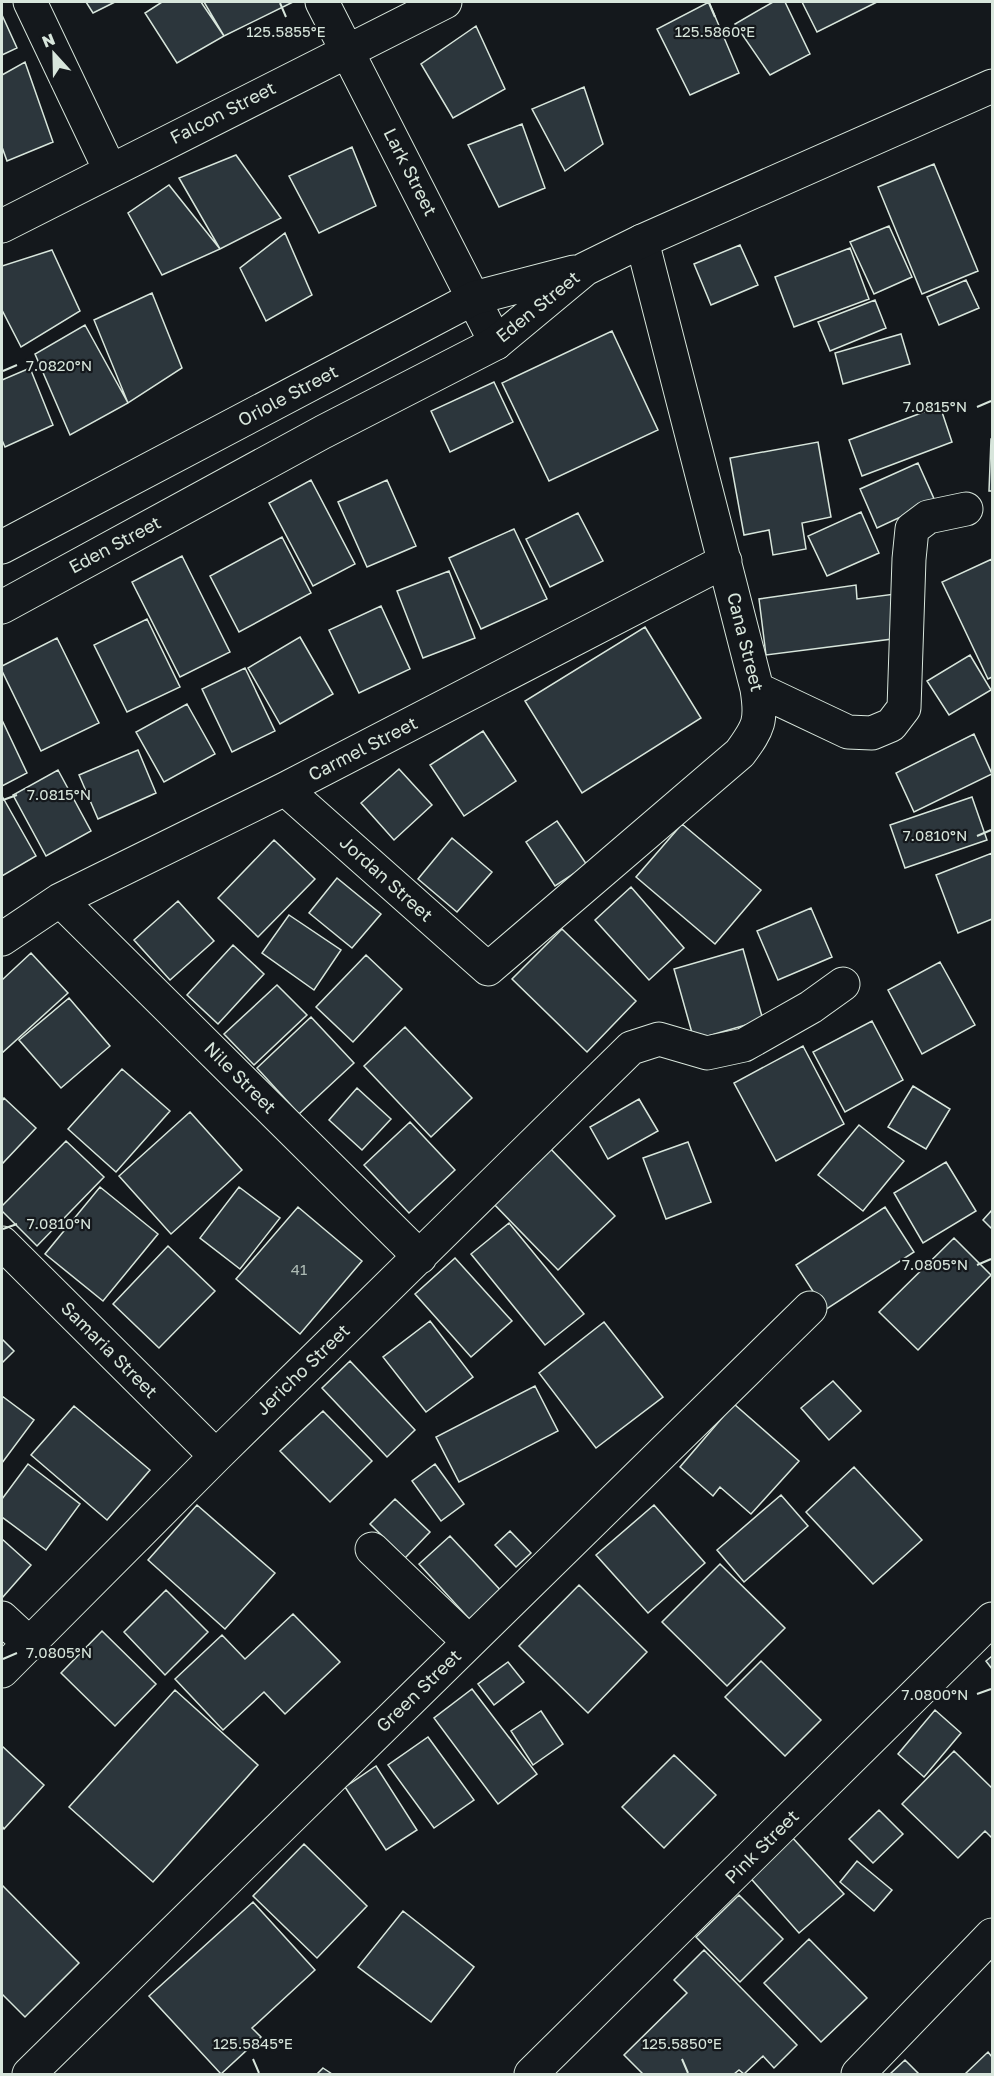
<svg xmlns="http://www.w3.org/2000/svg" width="994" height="2076" viewBox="0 0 994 2076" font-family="'Golos Text',sans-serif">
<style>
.building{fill:#2c363c;stroke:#d8e6dc;stroke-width:1.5}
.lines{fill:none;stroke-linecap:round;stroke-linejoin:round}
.minor-casing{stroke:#d8e6dc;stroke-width:35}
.secondary-casing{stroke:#d8e6dc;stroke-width:35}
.minor{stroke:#14181c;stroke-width:33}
.secondary{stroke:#14181c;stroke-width:33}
.ticks{fill:none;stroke:#d8e6dc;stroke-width:2}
.labels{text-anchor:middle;stroke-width:4.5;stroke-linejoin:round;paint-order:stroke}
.number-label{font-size:15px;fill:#adbab4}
.street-label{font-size:18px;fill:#d8e6dc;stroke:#14181c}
.ticks-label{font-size:15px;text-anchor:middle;fill:#d8e6dc;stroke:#14181c;stroke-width:4.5;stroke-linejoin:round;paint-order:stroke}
</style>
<rect width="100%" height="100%" fill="#14181c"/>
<!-- building -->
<path class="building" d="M86,2H115L93,13Z
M162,2H201L224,36L177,63L145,13Z
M204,2H293L224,36Z
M709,2L739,73L690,95L657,29Z
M773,2H785L810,54L770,75L735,24Z
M802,2H877L817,32Z
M2,15L17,48L2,55Z
M476,26L505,89L453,118L421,64Z
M25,62L53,142L7,161L2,147V75Z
M584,87L603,144L565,171L532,109Z
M522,124L545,188L499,207L468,145Z
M352,147L376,206L319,233L289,176Z
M236,155L281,218L220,249L179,178Z
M934,164L978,271L922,294L878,187Z
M169,185L220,249L162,275L128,213Z
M889,226L912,277L874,294L850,242Z
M285,233L312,295L266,321L240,268Z
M740,245L758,285L711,305L694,264Z
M850,248L869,299L794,327L775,277Z
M52,250L80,311L21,347L2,310V266Z
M966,280L979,308L939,325L927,297Z
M152,293L182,368L128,403L94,320Z
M875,300L886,328L830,351L818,322Z
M85,325L128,403L70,435L35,354Z
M612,331L658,430L549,481L502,383Z
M901,334L910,364L843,384L835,353Z
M30,368L53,425L5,447L2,440V380Z
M494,382L513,422L450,452L431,411Z
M940,406L952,442L862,476L849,440Z
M991,439H992V491H989Z
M818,442L831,517L802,523L806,549L773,555L769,530L744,535L730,458Z
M918,463L935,501L877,528L860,489Z
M311,480L355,564L313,586L269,503Z
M387,480L416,546L367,567L338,502Z
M861,512L879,553L827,576L808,536Z
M578,513L603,561L550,587L526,539Z
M514,529L547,599L481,629L449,558Z
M282,537L311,593L239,632L210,576Z
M182,556L230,652L180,677L132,582Z
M992,559V677L988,679L942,582Z
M449,571L475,638L423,658L397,591Z
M856,585L857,599L895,594L900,638L766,655L759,599Z
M381,606L410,669L359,693L329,630Z
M147,619L180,687L127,712L94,645Z
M645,627L701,718L582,793L525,701Z
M300,637L333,694L280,724L248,668Z
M57,638L99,723L41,751L2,671V666Z
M970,655L991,690L949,715L927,681Z
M245,668L275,731L232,752L202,689Z
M187,704L215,754L164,782L136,732Z
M2,720L27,773L2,786Z
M483,731L516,781L464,816L430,765Z
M974,734L992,774L914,812L896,773Z
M138,750L156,793L98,819L79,775Z
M399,769L432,805L394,840L361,803Z
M58,770L91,831L46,856L13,795Z
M2,796L36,856L2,876Z
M972,797L987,840L905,868L890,825Z
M557,821L587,865L555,886L526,842Z
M682,824L761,890L715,944L636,877Z
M452,838L492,872L457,912L418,879Z
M274,840L315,879L258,937L218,898Z
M992,853V919L958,933L936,875Z
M337,878L381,914L352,948L309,913Z
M631,887L684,948L649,980L595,920Z
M178,901L214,941L170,980L134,940Z
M811,908L832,957L778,980L757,931Z
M289,915L341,950L314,990L262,953Z
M562,929L636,1001L587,1052L512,979Z
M233,945L264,974L218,1024L187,995Z
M743,949L763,1020L694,1040L674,969Z
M31,953L68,993L2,1053V980Z
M366,955L402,989L353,1042L316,1007Z
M940,962L975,1025L922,1054L888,990Z
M277,985L307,1015L254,1065L224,1034Z
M69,998L110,1046L61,1088L19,1040Z
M311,1017L354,1063L299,1114L257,1068Z
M872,1021L903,1080L845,1112L813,1052Z
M405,1027L472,1098L431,1137L364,1066Z
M803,1046L844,1124L776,1161L734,1083Z
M122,1069L170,1111L116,1172L68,1129Z
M913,1086L950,1109L926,1149L888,1127Z
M357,1088L391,1119L362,1150L329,1120Z
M4,1098L36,1128L2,1164V1101Z
M639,1099L658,1131L608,1159L590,1127Z
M190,1112L242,1170L171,1234L119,1176Z
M410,1122L455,1170L409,1213L364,1165Z
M859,1125L904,1161L863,1211L818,1175Z
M66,1141L104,1177L37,1246L2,1211V1206Z
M688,1142L711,1202L666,1219L643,1158Z
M546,1144L615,1216L558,1270L489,1199Z
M946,1162L976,1211L923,1243L894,1193Z
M100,1187L158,1234L103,1301L45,1254Z
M239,1187L280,1218L240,1269L200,1238Z
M298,1207L362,1261L300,1334L236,1279Z
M885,1207L914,1252L825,1310L796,1265Z
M992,1210V1229L983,1220Z
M509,1223L584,1314L545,1345L471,1254Z
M954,1238L991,1275L918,1350L879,1312Z
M168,1246L215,1291L159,1348L113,1304Z
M455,1258L512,1321L471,1357L415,1294Z
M430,1321L473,1377L426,1412L383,1357Z
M604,1322L663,1397L596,1448L539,1373Z
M2,1339L14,1351L2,1363Z
M350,1361L415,1430L387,1457L322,1388Z
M833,1381L861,1411L829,1440L801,1408Z
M535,1386L558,1431L459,1482L436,1437Z
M2,1396L34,1420L2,1463Z
M734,1404L799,1461L751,1514L720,1487L713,1496L680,1467Z
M74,1406L150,1470L107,1520L31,1455Z
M323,1411L372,1461L330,1502L280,1451Z
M28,1464L80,1504L46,1550L2,1517V1499Z
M435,1464L464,1504L441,1521L412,1481Z
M854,1467L922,1540L873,1584L806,1512Z
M781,1495L808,1526L744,1582L717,1550Z
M395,1499L430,1532L405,1558L370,1524Z
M197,1505L275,1573L225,1629L148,1560Z
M654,1505L705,1563L648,1613L596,1555Z
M510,1531L531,1553L516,1567L495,1545Z
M450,1536L505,1595L474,1624L419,1564Z
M2,1539L31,1565L2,1598Z
M720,1564L785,1628L727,1686L662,1622Z
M579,1585L647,1652L588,1713L519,1646Z
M166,1590L208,1632L165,1675L124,1632Z
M293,1614L340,1662L285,1714L264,1692L223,1730L175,1679L222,1635L245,1659Z
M102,1631L156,1684L115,1726L61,1673Z
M992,1656V1669L986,1661Z
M761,1661L821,1720L785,1756L725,1697Z
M508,1662L524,1682L494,1705L478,1684Z
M472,1689L537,1774L498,1804L434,1718Z
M175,1690L258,1765L153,1882L69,1807Z
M935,1710L961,1733L924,1777L898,1754Z
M541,1711L563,1744L533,1765L511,1731Z
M428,1737L474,1800L434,1828L388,1765Z
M2,1746L44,1785L4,1829L2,1826Z
M954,1751L992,1788V1838L985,1831L958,1858L902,1804Z
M674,1755L716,1795L664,1848L622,1807Z
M376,1766L417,1830L386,1850L345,1787Z
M879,1810L903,1834L873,1863L849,1839Z
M790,1835L844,1894L799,1933L746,1873Z
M304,1844L367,1906L317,1958L253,1896Z
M857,1861L892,1890L874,1911L840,1882Z
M2,1885L79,1963L25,2017L2,1994Z
M739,1895L783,1939L740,1982L696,1937Z
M253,1902L315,1970L252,2028L261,2037L221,2074L149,1996Z
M403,1911L474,1967L431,2022L358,1967Z
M809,1939L867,1998L821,2042L764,1983Z
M704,1950L797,2045L774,2068L763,2056L744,2074L739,2070L734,2074H643L624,2055L687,1993L674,1980Z
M988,2052L992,2057V2074H965Z
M905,2060L919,2074H890Z
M323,2068L332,2074H317Z"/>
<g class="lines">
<!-- minor casing -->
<g class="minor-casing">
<path id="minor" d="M30,2L110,170
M322,2L496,343
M2,226L445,2
M757,689L848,732L872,733L891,725L904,708L909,559L912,529L928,517L966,509
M285,789L488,969L740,753C759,727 762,721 757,689L642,241
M60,900L420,1257
M2,939L60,900L285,789L725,561
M2,1243L216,1456
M372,1549L469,1642
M2,1618L30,1644
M2,1671L216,1456L631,1048L659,1039L707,1053L744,1045L811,1007L843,984
M29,2074L810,1308
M531,2074L992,1619
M858,2074L992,1935"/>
</g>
<!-- secondary casing -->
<g class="secondary-casing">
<path id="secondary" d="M2,547L474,298L574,272
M2,607L323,432L496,343L585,269L642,241L992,86"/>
</g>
<!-- minor -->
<use href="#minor" class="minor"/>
<!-- secondary -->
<use href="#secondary" class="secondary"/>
</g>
<!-- ticks -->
<path class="ticks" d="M280,3L286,17M709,3L715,17M3,371L17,365M977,407L991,401M3,800L17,795M977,836L991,830M3,1229L17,1224M977,1265L991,1259M3,1659L17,1653M977,1694L991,1689M253,2059L259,2073M682,2059L688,2073"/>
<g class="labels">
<!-- number labels -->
<g class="number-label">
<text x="299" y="1275">41</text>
</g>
<!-- street labels -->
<g class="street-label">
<text transform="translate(223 113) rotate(-27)" y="6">Falcon Street</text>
<text transform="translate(410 172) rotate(63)" y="6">Lark Street</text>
<text transform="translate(538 307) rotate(-39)" y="6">Eden Street</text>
<text transform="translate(288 396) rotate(-28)" y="6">Oriole Street</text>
<text transform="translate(115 545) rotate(-28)" y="6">Eden Street</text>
<text transform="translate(745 642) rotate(76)" y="6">Cana Street</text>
<text transform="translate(363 749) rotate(-27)" y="6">Carmel Street</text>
<text transform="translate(386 879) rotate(42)" y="6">Jordan Street</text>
<text transform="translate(240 1078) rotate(45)" y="6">Nile Street</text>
<text transform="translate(109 1350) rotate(45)" y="6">Samaria Street</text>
<text transform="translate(303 1370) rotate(-44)" y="6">Jericho Street</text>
<text transform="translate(419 1691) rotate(-44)" y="6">Green Street</text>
<text transform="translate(762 1847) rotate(-45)" y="6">Pink Street</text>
</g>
</g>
<g class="ticks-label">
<text x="286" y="37">125.5855°E</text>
<text x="715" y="37">125.5860°E</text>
<text x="59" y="371">7.0820°N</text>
<text x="935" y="412">7.0815°N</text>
<text x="59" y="800">7.0815°N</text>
<text x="935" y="841">7.0810°N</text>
<text x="59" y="1229">7.0810°N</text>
<text x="935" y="1270">7.0805°N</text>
<text x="59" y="1658">7.0805°N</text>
<text x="935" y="1700">7.0800°N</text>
<text x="253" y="2049">125.5845°E</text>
<text x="682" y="2049">125.5850°E</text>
</g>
<!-- border -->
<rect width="994" height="2076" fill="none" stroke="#d8e6dc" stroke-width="6"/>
<!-- north arrow -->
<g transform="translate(54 54) rotate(338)" stroke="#14181c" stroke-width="4.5" paint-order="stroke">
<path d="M0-4.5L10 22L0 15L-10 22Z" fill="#d8e6dc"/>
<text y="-9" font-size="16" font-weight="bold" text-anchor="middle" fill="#d8e6dc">N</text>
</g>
</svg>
